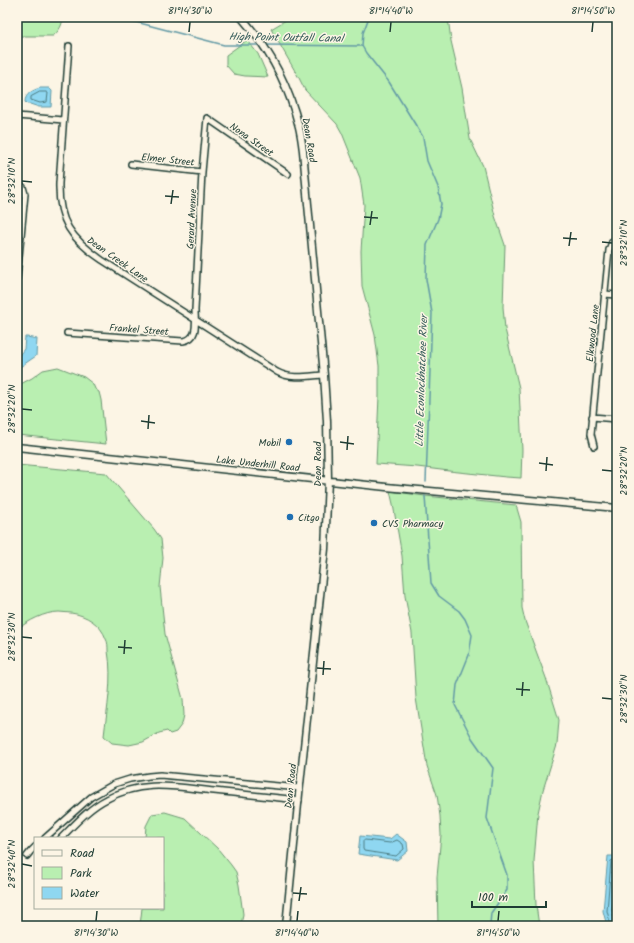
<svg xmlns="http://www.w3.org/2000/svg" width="634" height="943" viewBox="0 0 634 943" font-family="Kalam,sans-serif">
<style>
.green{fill:#b9efb1;stroke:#6c9672}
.water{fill:#8fd7f1;stroke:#6299a5}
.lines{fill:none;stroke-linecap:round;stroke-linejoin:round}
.shore{stroke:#4c7b80;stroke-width:1}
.stream{stroke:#6299a5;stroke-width:1.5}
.minor-casing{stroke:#1f3d34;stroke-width:8}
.tertiary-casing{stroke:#1f3d34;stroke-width:9}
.minor{stroke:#fcf5e5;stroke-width:5}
.tertiary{stroke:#fcf5e5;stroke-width:6}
.ticks{fill:none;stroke:#1f3d34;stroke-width:1.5}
.poi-dot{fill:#1f6fb2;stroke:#fcf5e5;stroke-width:1.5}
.labels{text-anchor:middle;stroke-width:3;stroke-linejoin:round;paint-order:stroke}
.street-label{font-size:10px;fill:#1f3d34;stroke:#fcf5e5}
.poi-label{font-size:10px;fill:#1f3d34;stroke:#fcf5e5;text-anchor:start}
.water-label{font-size:11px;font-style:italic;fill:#355c5a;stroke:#fcf5e5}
.neatline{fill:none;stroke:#1f3d34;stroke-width:1.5}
.ticks-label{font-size:10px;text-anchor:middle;fill:#1f3d34}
</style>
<rect width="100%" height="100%" fill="#fcf5e5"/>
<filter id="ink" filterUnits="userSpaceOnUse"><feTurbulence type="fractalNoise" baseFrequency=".025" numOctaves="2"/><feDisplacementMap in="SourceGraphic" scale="8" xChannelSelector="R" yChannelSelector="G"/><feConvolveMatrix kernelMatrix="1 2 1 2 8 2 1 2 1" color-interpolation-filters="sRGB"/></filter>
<g filter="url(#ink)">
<!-- green -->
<path class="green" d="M17,17H62C64,24 58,32 53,36H17Z
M291,17H447L449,25L451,41L462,88L470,139L483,166L495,216L505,245L503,307L505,329L519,388L522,450L521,478L506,477L449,471L417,467L376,464L379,396V366L375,335L362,286L361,251L364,205L360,178L342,133L337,124L305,90L299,78L271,29Z
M247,40L258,54L268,77L245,76L234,74L226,65V55Z
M58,367L84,377L93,384L95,389L99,392L101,400L106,444L17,435V386L32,378L43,370Z
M17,465L106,473L154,529L161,539L163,558L160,587L165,634L183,699L184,715L182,724L176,732L170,734L167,731L159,733L143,742L129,745L112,743L104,736C107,709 113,679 108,651C108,647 108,642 106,639C101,624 86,615 71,613C67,613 63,612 59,612C44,612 29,621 17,629Z
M390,491L425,496L516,505L521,522L522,608L525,621L546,678L559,720L557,745L543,790L538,813L534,861L536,905L539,926H438L437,877L441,835L440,816L437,795L427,766L416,698L412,633L405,596L402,556L393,504Z
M165,812L185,818L218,849L231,865L236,872L239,885L243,914L241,926H140L142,908H163V838H145L146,826L152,814Z"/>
<!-- water -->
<path class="water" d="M40,88H49L52,91L51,107H39L30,104H27L25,102C25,94 33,90 40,88Z
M25,337H27L37,339L36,356L17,369V358L24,349Z
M396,834L407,842L408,851L397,860L358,854L360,836L390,839Z
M608,856H617V926H607L603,911Z"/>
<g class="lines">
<!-- shore -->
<path class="shore" d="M40,92H46L48,93L47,102L40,103L31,100V97Z
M365,840L390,843L397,840L403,844L404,849L396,856L364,851L363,849V842Z
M611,926L607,911L611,861L613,860H617
M616,926L612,910L616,867L617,865"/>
<!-- stream -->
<path class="stream" d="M117,17L224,45H260
M369,17L363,33L362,46L366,53L389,82L423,137L427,161L438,187L441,204L438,219L427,245L426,279L432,313L426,482
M265,45L362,46
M425,496L431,583L439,596L459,611L465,619L472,635L469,655L457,685L455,705L472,738L493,768L487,818L507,875V890L491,913L490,924L491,926"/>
<!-- minor casing -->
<g class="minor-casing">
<path id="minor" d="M69,46L59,183C58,221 71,239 102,260L277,372C292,380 308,376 324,375
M17,116L63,120
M131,164L202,172
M17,182L23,187L25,194L17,278
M604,294L617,295
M67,333L183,341C199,339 195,322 195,310L202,172L207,118L288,174
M592,417L617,419
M594,446L591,434L609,250L612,242L617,237
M45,838L91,797L114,784L130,779L149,776L160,775L300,788
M61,838C75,824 89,808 107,799C142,779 176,787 214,791C242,794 270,797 299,800
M27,856L31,851L35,847"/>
</g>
<!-- tertiary casing -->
<g class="tertiary-casing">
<path id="tertiary" d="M241,17C269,48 289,87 299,127C301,135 302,143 303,151L324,375L327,421L328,480L325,549L299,794L286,926
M17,447L386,487L617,508"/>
</g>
<!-- minor -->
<use href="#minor" class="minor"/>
<!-- tertiary -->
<use href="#tertiary" class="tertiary"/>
</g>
</g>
<!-- ticks -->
<path class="ticks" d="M189,32L190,22M390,32L391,22M592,32L593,22M22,181L32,182M165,196L179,197M171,204L173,190M364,217L378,218M370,225L372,211M563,238L577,239M602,242L612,243M569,246L571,232M22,409L32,410M141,421L155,423M148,429L149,415M340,442L354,444M347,450L348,436M539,463L553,465M602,470L612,471M546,471L547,457M22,637L32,638M118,647L132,648M124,654L125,640M317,668L331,669M323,675L324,661M516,689L530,690M522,696L523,682M602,698L612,699M22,864L32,866M293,893L307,894M299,901L301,887M96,921L97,911M297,921L298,911M498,921L499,911"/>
<!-- markers -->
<g class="poi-dot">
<circle cx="289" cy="442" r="4"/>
<circle cx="290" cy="517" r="4"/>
<circle cx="374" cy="523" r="4"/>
</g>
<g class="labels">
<!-- street labels -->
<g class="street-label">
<text transform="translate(252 139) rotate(35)" y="4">Nona Street</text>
<text transform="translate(310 140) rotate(80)" y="4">Dean Road</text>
<text transform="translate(168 159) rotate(6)" y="4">Elmer Street</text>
<text transform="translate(191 219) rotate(-87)" y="4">Gerard Avenue</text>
<text transform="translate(118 259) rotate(35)" y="4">Dean Creek Lane</text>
<text transform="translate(139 329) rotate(4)" y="4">Frankel Street</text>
<text transform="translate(592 333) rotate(-84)" y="4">Elkwood Lane</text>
<text transform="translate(258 463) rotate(6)" y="4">Lake Underhill Road</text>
<text transform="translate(317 464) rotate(-90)" y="4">Dean Road</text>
<text transform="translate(290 786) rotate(-84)" y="4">Dean Road</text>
</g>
<!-- poi labels -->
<g class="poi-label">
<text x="281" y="446" text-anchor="end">Mobil</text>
<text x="298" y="521">Citgo</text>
<text x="382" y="527">CVS Pharmacy</text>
</g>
<!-- water labels -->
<g class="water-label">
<text transform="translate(286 37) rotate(1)" y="4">High Point Outfall Canal</text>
<text transform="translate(421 381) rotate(-88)" y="4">Little Econlockhatchee River</text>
</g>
</g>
<!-- margin -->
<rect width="634" height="943" fill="none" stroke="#fcf5e5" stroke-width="44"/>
<!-- legend -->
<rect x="34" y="837" width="130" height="72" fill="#fcf5e5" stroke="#a4ab9e"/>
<rect x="42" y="850" width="20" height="6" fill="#fcf5e5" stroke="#a4ab9e"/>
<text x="70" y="857" font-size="12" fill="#1f3d34">Road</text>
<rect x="42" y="867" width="20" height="12" fill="#b9efb1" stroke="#a4ab9e"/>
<text x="70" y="877" font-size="12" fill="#1f3d34">Park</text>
<rect x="42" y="887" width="20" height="12" fill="#8fd7f1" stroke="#a4ab9e"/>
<text x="70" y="897" font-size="12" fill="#1f3d34">Water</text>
<!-- scale -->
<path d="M472 901v6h74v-6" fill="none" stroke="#1f3d34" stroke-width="2"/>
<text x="478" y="901" font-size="12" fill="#1f3d34" stroke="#fcf5e5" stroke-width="3" paint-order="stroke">100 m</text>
<rect x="22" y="22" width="590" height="899" class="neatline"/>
<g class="ticks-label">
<text x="190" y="14">81°14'30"W</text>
<text x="391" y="14">81°14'40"W</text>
<text x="593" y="14">81°14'50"W</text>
<text transform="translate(11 181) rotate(-90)" y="4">28°32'10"N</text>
<text transform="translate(623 243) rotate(-90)" y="4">28°32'10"N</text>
<text transform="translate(11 409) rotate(-90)" y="4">28°32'20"N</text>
<text transform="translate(623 471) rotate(-90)" y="4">28°32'20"N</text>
<text transform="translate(11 637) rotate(-90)" y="4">28°32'30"N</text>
<text transform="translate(623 699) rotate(-90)" y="4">28°32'30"N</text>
<text transform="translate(11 864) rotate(-90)" y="4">28°32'40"N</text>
<text x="96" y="936">81°14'30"W</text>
<text x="297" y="936">81°14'40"W</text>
<text x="498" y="936">81°14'50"W</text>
</g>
</svg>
